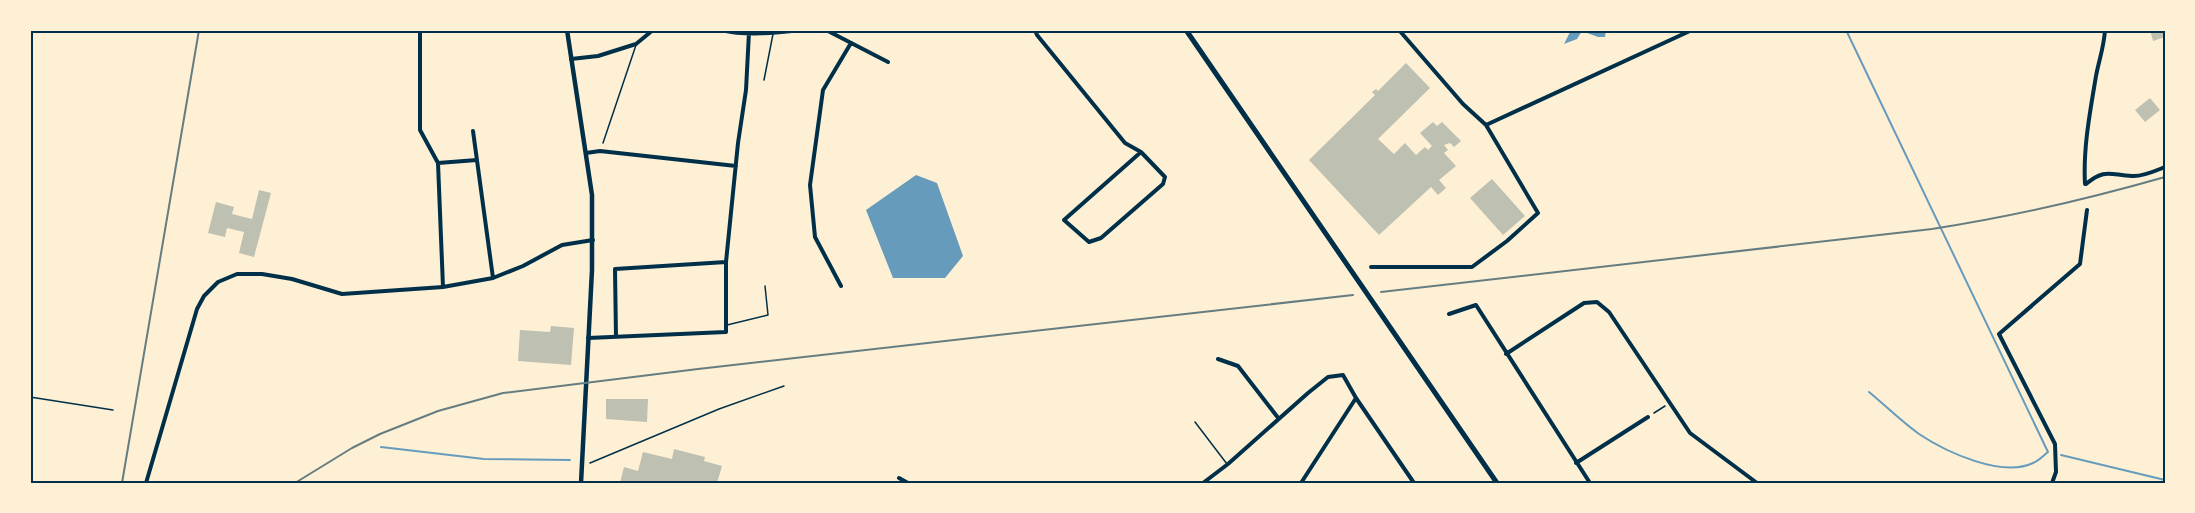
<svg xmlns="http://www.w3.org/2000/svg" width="2195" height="513" viewBox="0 0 2195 513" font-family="'DejaVu Sans',sans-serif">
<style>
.water{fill:#669bbc}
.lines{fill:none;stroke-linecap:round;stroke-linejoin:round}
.stream{stroke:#669bbc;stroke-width:2}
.building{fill:#bec0b2}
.path{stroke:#003049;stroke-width:1.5}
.service{stroke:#003049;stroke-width:1.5}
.minor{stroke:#003049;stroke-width:4}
.secondary{stroke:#003049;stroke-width:4.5}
.primary{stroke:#003049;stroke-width:5}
.rail{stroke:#657d81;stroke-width:2}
.neatline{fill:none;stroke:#003049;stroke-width:2}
</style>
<rect width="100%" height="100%" fill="#fdf0d5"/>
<!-- water -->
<path class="water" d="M1571,30H1606L1605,37H1598L1582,31L1577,39L1564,44Z
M916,175L937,183L963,256L945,278H893L866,210Z"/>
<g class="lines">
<!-- stream -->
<path class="stream" d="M1846,30L2048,452C2044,455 2039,461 2033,463C2002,478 1946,452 1919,434C1902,422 1886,406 1869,392
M381,447L484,459L570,460
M2061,455L2165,480"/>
</g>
<!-- building -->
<path class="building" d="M2150,30H2165V37L2153,41Z
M1406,63L1430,88L1378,139L1394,154L1405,143L1416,155L1425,147L1428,150L1432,146L1420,133L1433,122L1437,126L1442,122L1461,141L1454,147L1450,143L1444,145L1448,150L1444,153L1456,166L1439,180L1446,188L1438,195L1431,187L1379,235L1309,160L1375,95L1372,92L1376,89L1378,91Z
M2150,98L2160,110L2145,122L2135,110Z
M1492,179L1525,216L1503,235L1470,198Z
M259,190L271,193L254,257L239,253L244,232L227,228L225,237L208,233L216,202L234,207L232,214L252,219Z
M551,326L574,328L571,365L518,361L520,330L550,332Z
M606,399H648L647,422L606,419Z
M674,449L705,457L704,461L722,466L717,483H620L624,467L638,471L643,452L672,459Z"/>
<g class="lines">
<!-- path -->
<path class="path" d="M30,397L113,410
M1654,413L1665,406
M590,463L719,409L784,386"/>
<!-- service -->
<path class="service" d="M764,80L773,34
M603,143L636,45
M727,325L768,315L765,286
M1195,422L1227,464"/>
<!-- minor -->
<path class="minor" d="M420,30V130L438,163L443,287
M721,30C746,36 775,33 801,30
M814,30L828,31L888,62
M1035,30L1037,35L1125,143L1141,152L1165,177L1163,184L1101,238L1089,242L1064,220L1141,152
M1399,30L1463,104L1486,125L1692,30
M571,59L598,56L636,44L653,30
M473,131L493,278
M586,153L600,151L736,166
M438,163L477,160
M2085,184C2083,148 2090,112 2096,76C2099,60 2104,47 2105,30
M2086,184C2105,168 2110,175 2132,176C2142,177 2155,171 2165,167
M1371,267H1472L1507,241L1538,213L1486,125
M841,286L815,237L810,185L823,90L851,43
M1449,314L1476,305L1590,483
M616,337L615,269L726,262
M588,338L726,332V262L738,143L746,90L749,32
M1506,354L1584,303L1597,302L1609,312L1690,433L1757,483
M1218,359L1238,366L1279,419
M1576,463L1648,417
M899,478L908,483
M146,483L197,309L204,296L218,282L237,274H262L292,279L342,294L443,287L493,278L523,266L562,245L593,240
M1203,483L1228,464L1308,393L1328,377L1343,375L1356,398L1414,483
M1301,483L1356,398
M2052,483L2056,472L2055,444L1999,334L2080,264L2087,210"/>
<!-- secondary -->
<path class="secondary" d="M567,30L592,195V270L581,483"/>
<!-- primary -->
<path class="primary" d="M1186,30L1497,483"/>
<!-- rail -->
<path class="rail" d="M1381,292L1932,229C2011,217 2088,199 2165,177
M122,483L199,30
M295,483L352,448L380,434L438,411L503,393L698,369L1353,295"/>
</g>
<!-- border -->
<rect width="2195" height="513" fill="none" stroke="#fdf0d5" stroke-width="63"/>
<rect x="32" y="32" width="2132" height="450" class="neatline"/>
</svg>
